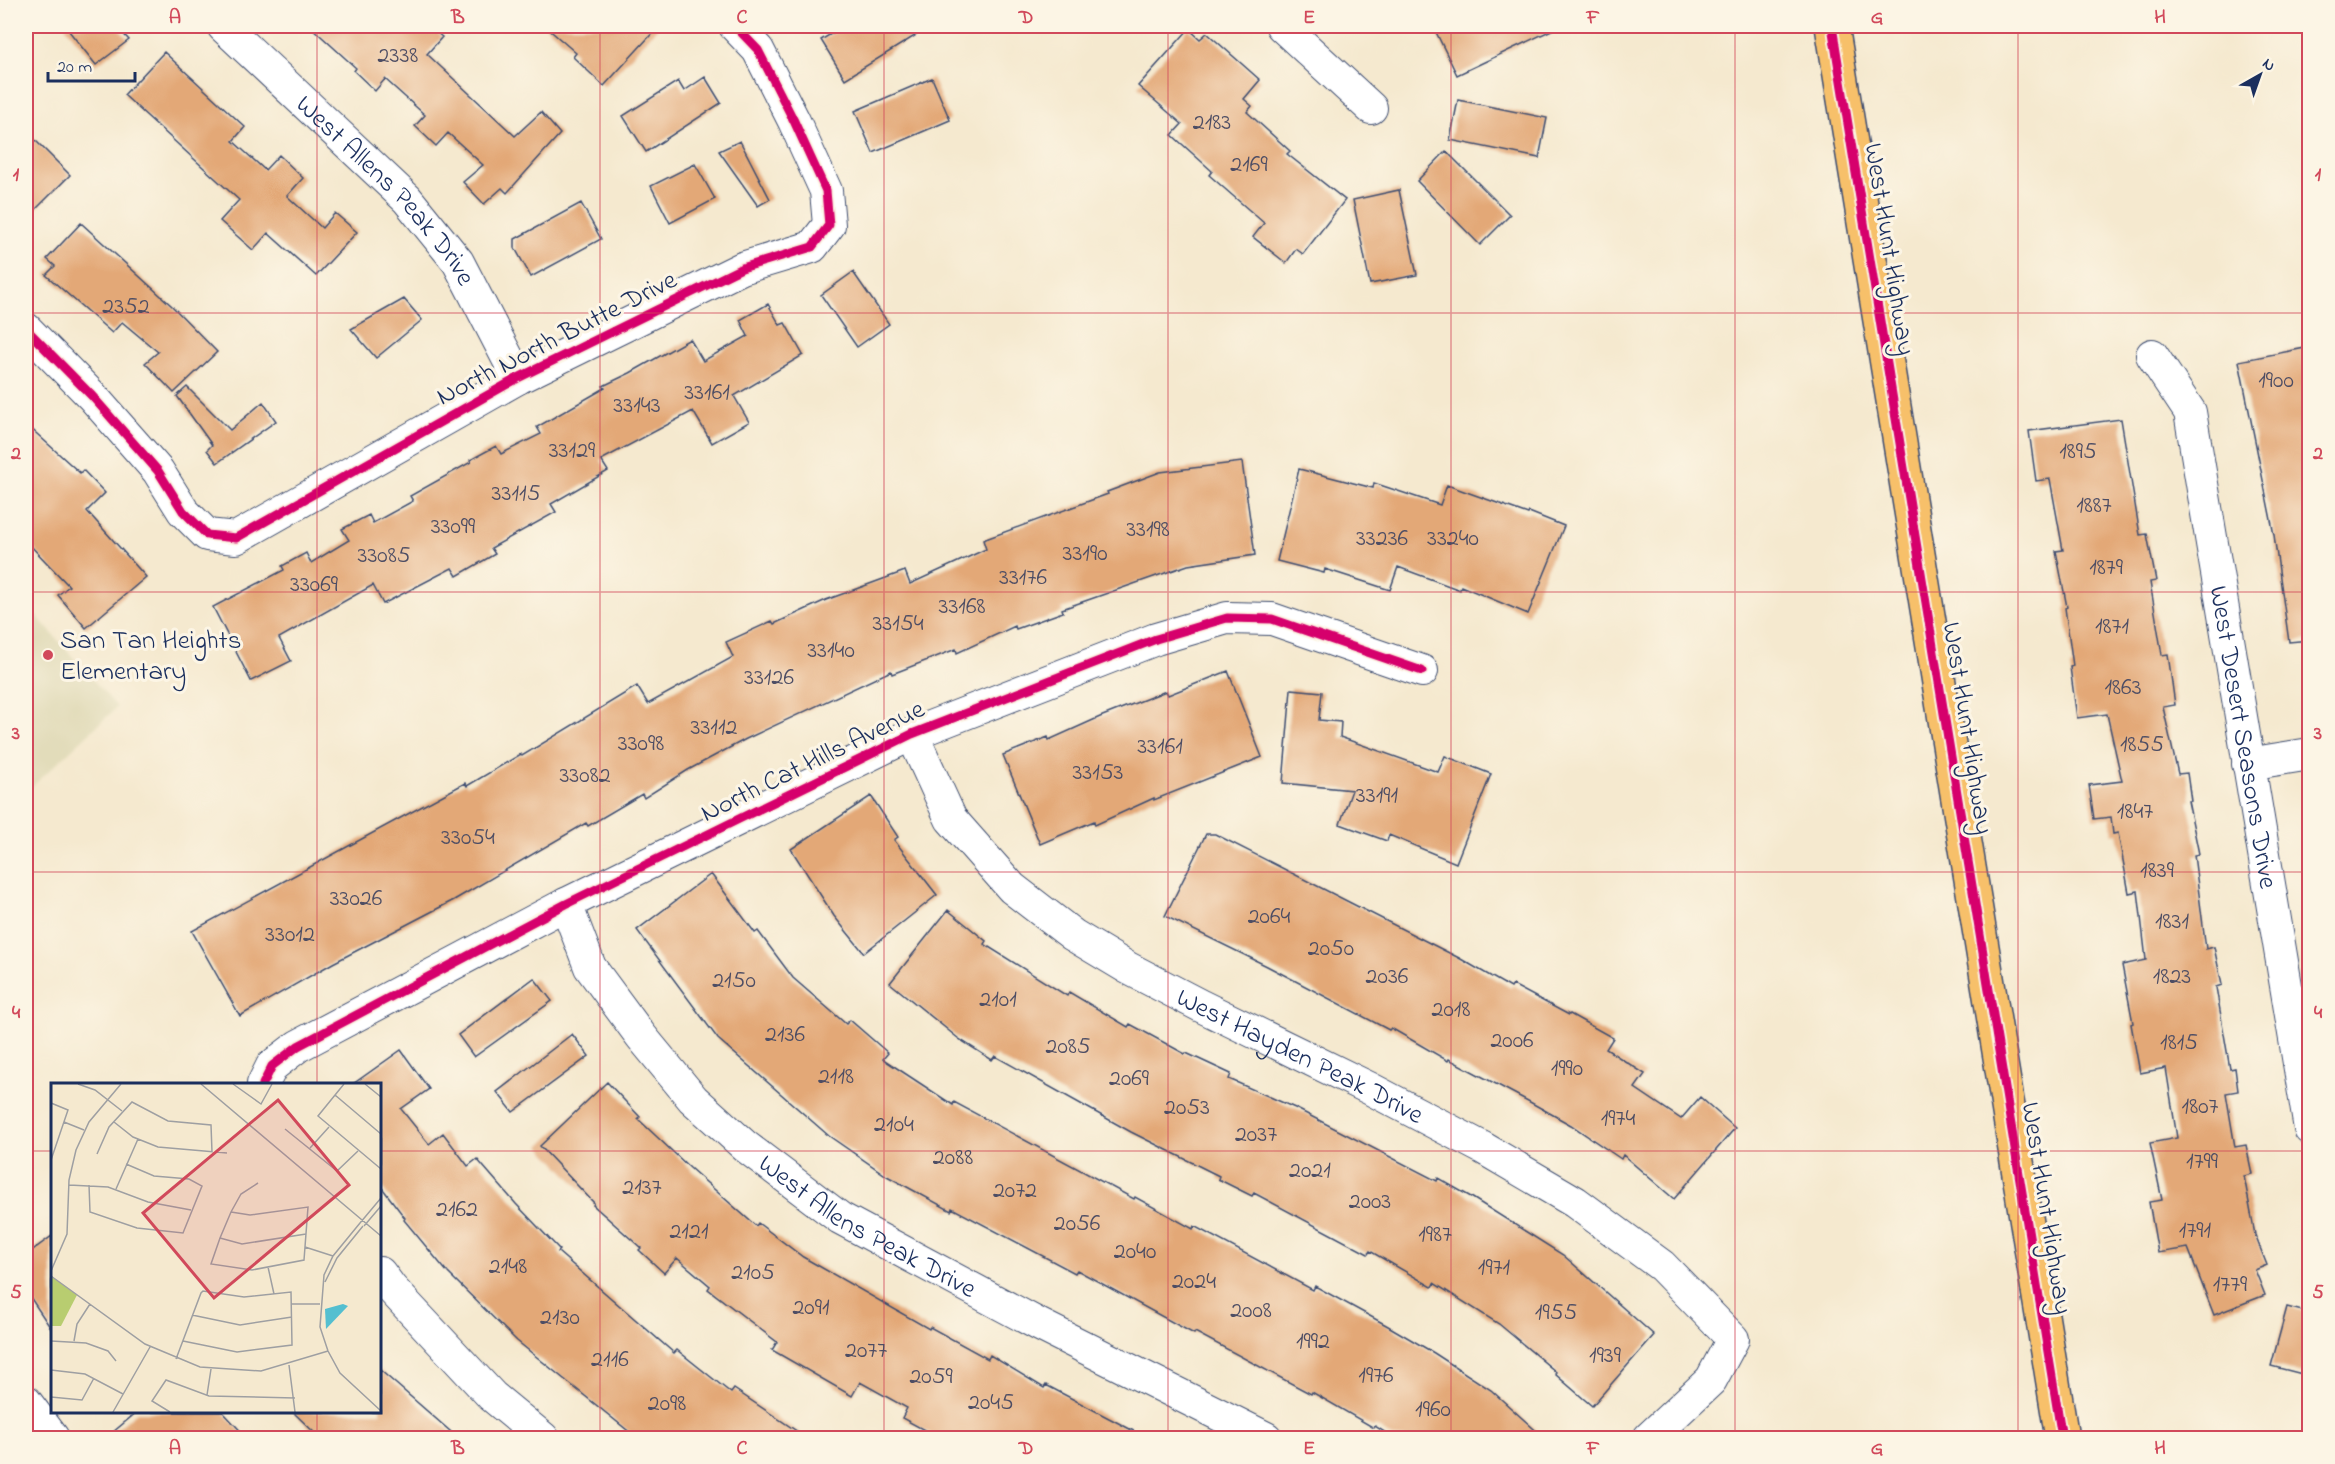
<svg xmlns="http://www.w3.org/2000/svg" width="2335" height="1464" viewBox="0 0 2335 1464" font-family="'Indie Flower',sans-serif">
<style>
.built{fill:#e2dcba}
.building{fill:#e3a877}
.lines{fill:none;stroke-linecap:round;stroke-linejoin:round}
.street-casing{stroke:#3c4b6f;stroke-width:34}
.primary-casing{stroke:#3c4b6f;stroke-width:36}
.street{stroke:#fff;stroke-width:32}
.primary{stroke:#f7c06b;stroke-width:33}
.cycleway-casing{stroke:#fcf5e5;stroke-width:13}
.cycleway{stroke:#d6006c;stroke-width:9}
.grid{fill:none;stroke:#d1495b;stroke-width:1.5;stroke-opacity:0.55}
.poi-dot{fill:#d1495b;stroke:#fcf5e5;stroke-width:2}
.labels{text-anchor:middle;stroke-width:6;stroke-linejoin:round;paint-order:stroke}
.number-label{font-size:24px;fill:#4d4d64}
.street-label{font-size:27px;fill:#1b2f5e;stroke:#fcf5e5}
.poi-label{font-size:27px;fill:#1b2f5e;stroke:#fcf5e5;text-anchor:start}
.inset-road{fill:none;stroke:#9e9fa2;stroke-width:1.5}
.view{fill:#d1495b;fill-opacity:0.15;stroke:#d1495b;stroke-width:3}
.inset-edge{fill:none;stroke:#1b2f5e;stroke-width:3}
.neatline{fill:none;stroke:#d1495b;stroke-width:2}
.grid-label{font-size:20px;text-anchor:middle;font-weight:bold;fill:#d1495b}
</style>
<rect width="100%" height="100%" fill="#fcf5e5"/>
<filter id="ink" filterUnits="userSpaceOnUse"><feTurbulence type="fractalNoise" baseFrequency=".0167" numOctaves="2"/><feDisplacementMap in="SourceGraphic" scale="12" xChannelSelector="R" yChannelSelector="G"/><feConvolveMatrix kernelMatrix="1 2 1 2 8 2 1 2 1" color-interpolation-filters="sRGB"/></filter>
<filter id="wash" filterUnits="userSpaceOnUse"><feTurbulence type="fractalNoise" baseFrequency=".008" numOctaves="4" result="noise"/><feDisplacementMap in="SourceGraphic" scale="24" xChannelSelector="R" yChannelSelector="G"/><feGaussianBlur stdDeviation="1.35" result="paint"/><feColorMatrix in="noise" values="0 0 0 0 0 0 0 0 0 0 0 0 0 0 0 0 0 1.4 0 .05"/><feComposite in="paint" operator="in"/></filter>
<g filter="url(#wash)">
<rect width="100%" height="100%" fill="#f5e9cf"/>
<!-- built -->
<path class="built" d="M26,604L117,707L26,792Z"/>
<g id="blocks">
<!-- building -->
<path class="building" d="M65,26H116L129,40L96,65Z
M310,26H429L442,37L427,54L515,136L541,112L560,134L507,193L502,188L484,204L463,182L483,165L448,133L436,146L415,126L425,115L385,79L375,91L354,71L356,68Z
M545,26H659L604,86L573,57L576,53Z
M844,26H931L845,79L821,40Z
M1433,26H1560L1457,75Z
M1189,29L1200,39L1207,33L1260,80L1244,99L1252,106L1247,112L1290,151L1287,154L1345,200L1303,254L1296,249L1286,263L1253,237L1264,223L1209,175L1212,171L1172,135L1182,124L1138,86Z
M164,52L245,127L233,141L265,170L279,155L303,178L287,196L322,228L335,213L357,232L316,276L268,233L253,250L220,221L239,200L124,95Z
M705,77L721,103L646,152L623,116L678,81L684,91Z
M932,78L950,120L873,153L855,111Z
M1458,100L1547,118L1539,158L1450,140Z
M26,131L70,175L26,219Z
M740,141L770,199L758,206L719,151Z
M1446,151L1510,215L1480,245L1417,181Z
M695,164L715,199L670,223L651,186Z
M1399,190L1417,275L1370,284L1353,200Z
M581,203L601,239L531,277L515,248V239Z
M81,223L172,306L217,352L174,393L145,363L158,352L122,322L112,333L46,275L55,266L47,259Z
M853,272L889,324L857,347L821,295Z
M404,299L422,320L376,358L351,329Z
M768,304L780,325L785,323L803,355L734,396L749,422L712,443L693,411L601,460L608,471L551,504L556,512L491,548L495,554L457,576L452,568L383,604L373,585L279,638L291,661L251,681L213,607L284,570L282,566L306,553L311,563L349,540L342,529L369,515L373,523L413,501L410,496L471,462L470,460L496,446L501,454L541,434L537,427L605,388L603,386L630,373L690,339L703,361L748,336L740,320Z
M2310,347V640L2289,642L2274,535L2239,361Z
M187,387L230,430L263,402L276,421L217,463L207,450L212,445L177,396Z
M2121,419L2140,535L2147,534L2156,581L2150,582L2162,655L2168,654L2175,705L2163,707L2178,774L2187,773L2191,801H2188L2199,854L2194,855L2206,949L2214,947L2222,985L2216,987L2230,1069L2235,1068L2238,1091L2226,1093L2235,1147L2246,1145L2252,1174L2244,1176L2255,1235L2267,1265L2255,1270L2265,1295L2214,1315L2188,1248L2158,1253L2149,1202L2162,1200L2150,1143L2177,1138L2166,1068L2140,1073L2131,1024L2133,1023L2122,965L2146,960L2138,891L2129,893L2118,833L2113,834L2111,817L2094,819L2089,785L2122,781L2107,714L2077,718L2070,667L2073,666L2065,608L2067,607L2056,551L2063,550L2050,479L2036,481L2029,431Z
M26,424L80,473L83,470L105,493L87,511L146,577L86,628L58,595L69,586L26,541Z
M1242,462L1255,555L1188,565L1062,609L1063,612L1016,629L1015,626L957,653L956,649L892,674L891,671L746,739L688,770L644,798L642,794L588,826L586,823L454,900L333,963L240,1016L192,931L465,783L467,786L521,754L522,756L637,686L648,704L733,657L726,642L772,621L774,624L826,600L905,571L910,584L986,549L983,540L1108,494L1107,492L1160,472Z
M1299,469L1373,488L1374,483L1440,505L1447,485L1528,514L1529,512L1564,526L1528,614L1461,586L1460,590L1398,567L1390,590L1325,569L1324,573L1277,561Z
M1228,671L1262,757L1154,800V798L1095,825L1094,821L1040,844L1003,755L1048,737L1049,740L1100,717L1166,691L1168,695Z
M1291,689L1322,692L1319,720L1341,722L1340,737L1438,772L1445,756L1491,774L1456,863L1389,835L1387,841L1340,824L1352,790L1283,783Z
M871,796L898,837L894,840L937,895L864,953L834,916L791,849Z
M1206,834H1215L1459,958L1511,988L1513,985L1569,1015L1570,1014L1613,1038L1606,1049L1645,1074L1635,1088L1681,1119L1700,1097L1735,1128L1674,1199L1623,1155L1621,1159L1571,1125L1528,1101L1449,1059L1448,1061L1391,1028L1389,1030L1267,966L1165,916Z
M711,874L755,933L758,931L793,978L846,1024L850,1020L888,1053L883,1059L953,1105L954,1102L1134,1199L1135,1197L1193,1229L1194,1226L1313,1290L1315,1286L1388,1326L1434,1353L1491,1390L1544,1438H1394L1375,1426L1374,1428L1312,1392L1311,1394L1195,1332L1194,1334L1077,1270L1075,1273L952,1208L951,1211L887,1176L829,1136L718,1039L637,930Z
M948,910L986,941L984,944L1067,996L1069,992L1128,1027L1130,1024L1185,1054L1186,1053L1231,1074L1229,1079L1295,1108L1437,1181L1438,1178L1471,1197L1563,1255L1654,1335L1592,1406L1555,1374L1556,1372L1499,1324L1434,1283L1432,1287L1370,1251L1368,1254L1254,1193L1252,1196L1218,1179L1219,1176L1131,1132L995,1056L992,1060L959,1039L890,983Z
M534,978L552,1001L474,1057L458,1035Z
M572,1034L589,1056L513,1112L497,1092Z
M401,1050L429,1089L401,1109L429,1144L443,1133L468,1166L477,1159L516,1204L560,1250L558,1252L674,1353L677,1350L731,1393L734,1389L807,1438H637L517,1341L448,1273L404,1220L405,1218L380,1185V1084H353Z
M607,1082L640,1117L638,1119L690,1168L756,1226L758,1223L803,1257L929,1329L930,1327L988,1359L990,1355L1044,1388L1046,1385L1147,1438H939L902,1418L907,1408L860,1382L852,1396L772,1350L777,1342L708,1289L710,1286L677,1258L664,1273L639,1250L641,1248L593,1205L594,1203L540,1146Z
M52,1236V1330L26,1291V1255Z
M2287,1307L2310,1313V1376L2271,1366Z
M380,1370L458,1438H320L293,1412H380Z
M137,1412H223L247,1438H106Z"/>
</g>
</g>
<g filter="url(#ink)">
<use href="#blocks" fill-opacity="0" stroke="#3c4b6f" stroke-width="1.5"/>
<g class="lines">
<!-- street casing -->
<g class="street-casing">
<g id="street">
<path id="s1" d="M223,26L407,199L458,262L518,378"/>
<path d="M1282,26L1371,108"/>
<path d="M26,329L92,396L158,471L183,511L207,535L236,538L518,378L742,268L812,247L829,225L826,191L794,121L758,50L735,26"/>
<path id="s2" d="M2152,355L2190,412L2310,1129"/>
<path id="s3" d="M912,734L951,819L1012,888L1073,935L1128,968L1201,1006L1369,1088L1483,1148L1575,1202L1662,1266L1733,1339L1711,1380L1649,1438"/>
<path d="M2248,764L2310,754"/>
<path id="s4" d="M566,904L590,967L641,1036L693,1099L745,1146L840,1218L1038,1324L1266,1438"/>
<path d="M263,1084L272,1066L298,1046L566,904L912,734L1156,639L1227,618L1272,619L1422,671"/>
<path d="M380,1273L391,1288L492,1396L543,1438"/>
<path d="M26,1402L53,1438"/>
</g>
</g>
<!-- primary casing -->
<g class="primary-casing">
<path id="primary" d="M1832,26L2062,1438"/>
</g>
<!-- street -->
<use href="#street" class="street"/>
<!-- primary -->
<use href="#primary" class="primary"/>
<!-- cycleway casing -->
<g class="cycleway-casing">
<path id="cycleway" d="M1832,26L2062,1438
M26,329L92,396L158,471L183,511L207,535L236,538L518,378L742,268L812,247L829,225L826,191L794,121L758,50L735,26
M263,1084L272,1066L298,1046L566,904L912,734L1156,639L1227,618L1272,619L1422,671"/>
</g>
<!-- cycleway -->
<use href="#cycleway" class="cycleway"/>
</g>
</g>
<!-- grid -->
<path class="grid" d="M317,26V1084M600,26V1438M884,26V1438M1168,26V1438M1451,26V1438M1735,26V1438M2018,26V1438M26,313H2310M26,592H2310M26,872H2310M26,1151H52M380,1151H2310M317,1412V1438"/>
<!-- markers -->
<circle class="poi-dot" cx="48" cy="655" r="6"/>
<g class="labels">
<!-- number labels -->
<g class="number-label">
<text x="398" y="62">2338</text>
<text x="1212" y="129">2183</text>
<text x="1249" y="171">2169</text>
<text x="126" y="313">2352</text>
<text x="2276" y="387">1900</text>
<text x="707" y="399">33161</text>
<text x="637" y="412">33143</text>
<text x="572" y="457">33129</text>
<text x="2078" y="458">1895</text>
<text x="516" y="500">33115</text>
<text x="2094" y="512">1887</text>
<text x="453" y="533">33099</text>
<text x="1148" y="536">33198</text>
<text x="1382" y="545">33236</text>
<text x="1453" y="545">33240</text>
<text x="1085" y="560">33190</text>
<text x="384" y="562">33085</text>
<text x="2106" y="574">1879</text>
<text x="1023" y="584">33176</text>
<text x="314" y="591">33069</text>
<text x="962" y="613">33168</text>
<text x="898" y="630">33154</text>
<text x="2112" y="633">1871</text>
<text x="831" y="657">33140</text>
<text x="769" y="684">33126</text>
<text x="2123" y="694">1863</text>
<text x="714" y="734">33112</text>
<text x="641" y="750">33098</text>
<text x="2142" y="751">1855</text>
<text x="1160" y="753">33161</text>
<text x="1098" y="779">33153</text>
<text x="585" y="782">33082</text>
<text x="1377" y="802">33191</text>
<text x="2135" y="818">1847</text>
<text x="468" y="844">33054</text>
<text x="2157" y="877">1839</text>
<text x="356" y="905">33026</text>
<text x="1269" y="923">2064</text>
<text x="2172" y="928">1831</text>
<text x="290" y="941">33012</text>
<text x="1331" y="955">2050</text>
<text x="1387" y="983">2036</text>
<text x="2172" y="983">1823</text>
<text x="734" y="987">2150</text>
<text x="998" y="1006">2101</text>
<text x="1451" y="1016">2018</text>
<text x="785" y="1041">2136</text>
<text x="1512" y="1047">2006</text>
<text x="2179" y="1049">1815</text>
<text x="1068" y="1053">2085</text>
<text x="1567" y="1075">1990</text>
<text x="836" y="1083">2118</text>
<text x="1129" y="1085">2069</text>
<text x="2200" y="1113">1807</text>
<text x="1187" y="1114">2053</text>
<text x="1618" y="1125">1974</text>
<text x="894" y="1131">2104</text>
<text x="1256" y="1141">2037</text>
<text x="953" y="1164">2088</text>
<text x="2202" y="1168">1799</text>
<text x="1310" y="1177">2021</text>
<text x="642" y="1194">2137</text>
<text x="1015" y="1197">2072</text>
<text x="1370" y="1208">2003</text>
<text x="457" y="1216">2162</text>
<text x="1077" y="1230">2056</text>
<text x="2195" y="1237">1791</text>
<text x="689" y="1238">2121</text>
<text x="1435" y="1241">1987</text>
<text x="1135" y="1258">2040</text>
<text x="508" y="1273">2148</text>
<text x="1494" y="1274">1971</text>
<text x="753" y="1279">2105</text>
<text x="1194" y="1288">2024</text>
<text x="2230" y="1291">1779</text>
<text x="811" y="1314">2091</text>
<text x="1251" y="1317">2008</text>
<text x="1556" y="1319">1955</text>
<text x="560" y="1324">2130</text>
<text x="1313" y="1348">1992</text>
<text x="866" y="1357">2077</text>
<text x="1605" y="1362">1939</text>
<text x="610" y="1366">2116</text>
<text x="1376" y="1382">1976</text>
<text x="931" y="1383">2059</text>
<text x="991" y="1409">2045</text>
<text x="667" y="1410">2098</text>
<text x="1433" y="1416">1960</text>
</g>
<!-- street labels -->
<g class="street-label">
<text dy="9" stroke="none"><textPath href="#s1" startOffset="232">West Allens Peak Drive</textPath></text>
<text transform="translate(1891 249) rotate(81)" y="9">West Hunt Highway</text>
<text transform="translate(556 337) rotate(-27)" y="9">North North Butte Drive</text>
<text transform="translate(1969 728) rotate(81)" y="9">West Hunt Highway</text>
<text dy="9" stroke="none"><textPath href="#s2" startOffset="398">West Desert Seasons Drive</textPath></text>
<text transform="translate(812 760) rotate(-26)" y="9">North Cat Hills Avenue</text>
<text dy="9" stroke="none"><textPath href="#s3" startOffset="520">West Hayden Peak Drive</textPath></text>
<text transform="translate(2048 1208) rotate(81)" y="9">West Hunt Highway</text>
<text dy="9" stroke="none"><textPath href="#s4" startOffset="452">West Allens Peak Drive</textPath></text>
</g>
<!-- poi labels -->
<g class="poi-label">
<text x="60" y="648">San Tan Heights<tspan x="60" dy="31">Elementary</tspan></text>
</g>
</g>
<!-- overview -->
<g transform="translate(51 1083)">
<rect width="330" height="330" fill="#f5e9cf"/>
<path d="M0,193L26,212L10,243H0Z" fill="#b8cd70"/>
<path d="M292,221L297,223L275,246L274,226Z" fill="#54bfd0"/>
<path class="inset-road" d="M27,1L44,7L71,28M150,1L330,153M182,1L210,21L221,1M293,1L267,33L330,86M314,1L330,14M284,12L330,51M0,20L17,27L0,77M13,39L33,47M63,39L82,54L107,64L176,70M234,46L286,88L307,68M259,65L278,44M46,71L58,44L81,19L117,38L160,42L161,69M18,102L57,104L97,119L140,127M38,102L39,129L86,145L132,150L151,103L138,96L103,93L75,81M65,106L87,56M180,129L199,132L257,124L253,177L201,187L160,181L169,155L180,129L190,111L207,100M309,140L282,173L273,192L269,244L277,268L289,290L330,328M309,140L330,115M313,143L330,123M169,155L191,161L255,151M254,164L282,173M217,184L223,211M0,188L16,151L18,97L25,67L38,39L70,1M0,193L94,261L149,284L210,288L277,268M274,199L286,175L312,143M240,221H269M141,232L189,242L241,234M0,258L35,260L57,268L65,278M23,258L26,241L39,221M125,276L150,210L152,208L193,214L240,209L241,262L186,269L132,258M238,282L244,329M0,287L34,291L72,311M156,312L160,286M0,314L31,317L43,295M62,329L99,264M119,329L101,318L115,297L158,313L244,315"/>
<path class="view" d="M227,17L298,102L163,215L92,130Z"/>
<rect width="330" height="330" class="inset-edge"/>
</g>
<!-- margin -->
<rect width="2335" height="1464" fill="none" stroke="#fcf5e5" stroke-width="66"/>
<!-- north arrow -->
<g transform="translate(2260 75) rotate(40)" stroke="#fcf5e5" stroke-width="4.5" paint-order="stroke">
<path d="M0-4.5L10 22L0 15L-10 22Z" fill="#1b2f5e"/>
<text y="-9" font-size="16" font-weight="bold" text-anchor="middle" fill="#1b2f5e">N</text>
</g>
<!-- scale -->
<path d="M48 72v9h87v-9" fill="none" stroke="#1b2f5e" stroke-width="3"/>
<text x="57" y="72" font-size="18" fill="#1b2f5e" stroke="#fcf5e5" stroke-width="4.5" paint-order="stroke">20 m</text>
<rect x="33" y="33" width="2269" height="1398" class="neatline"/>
<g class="grid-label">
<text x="175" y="23">A</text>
<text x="458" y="23">B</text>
<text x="742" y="23">C</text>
<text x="1026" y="23">D</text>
<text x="1309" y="23">E</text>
<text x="1593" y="23">F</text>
<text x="1877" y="23">G</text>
<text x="2160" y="23">H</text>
<text x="16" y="180">1</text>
<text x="2318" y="180">1</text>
<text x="16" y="459">2</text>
<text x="2318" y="459">2</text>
<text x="16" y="739">3</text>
<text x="2318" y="739">3</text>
<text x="16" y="1018">4</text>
<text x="2318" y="1018">4</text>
<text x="16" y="1298">5</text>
<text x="2318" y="1298">5</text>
<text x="175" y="1454">A</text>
<text x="458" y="1454">B</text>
<text x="742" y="1454">C</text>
<text x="1026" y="1454">D</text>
<text x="1309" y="1454">E</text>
<text x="1593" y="1454">F</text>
<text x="1877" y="1454">G</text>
<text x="2160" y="1454">H</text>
</g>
</svg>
